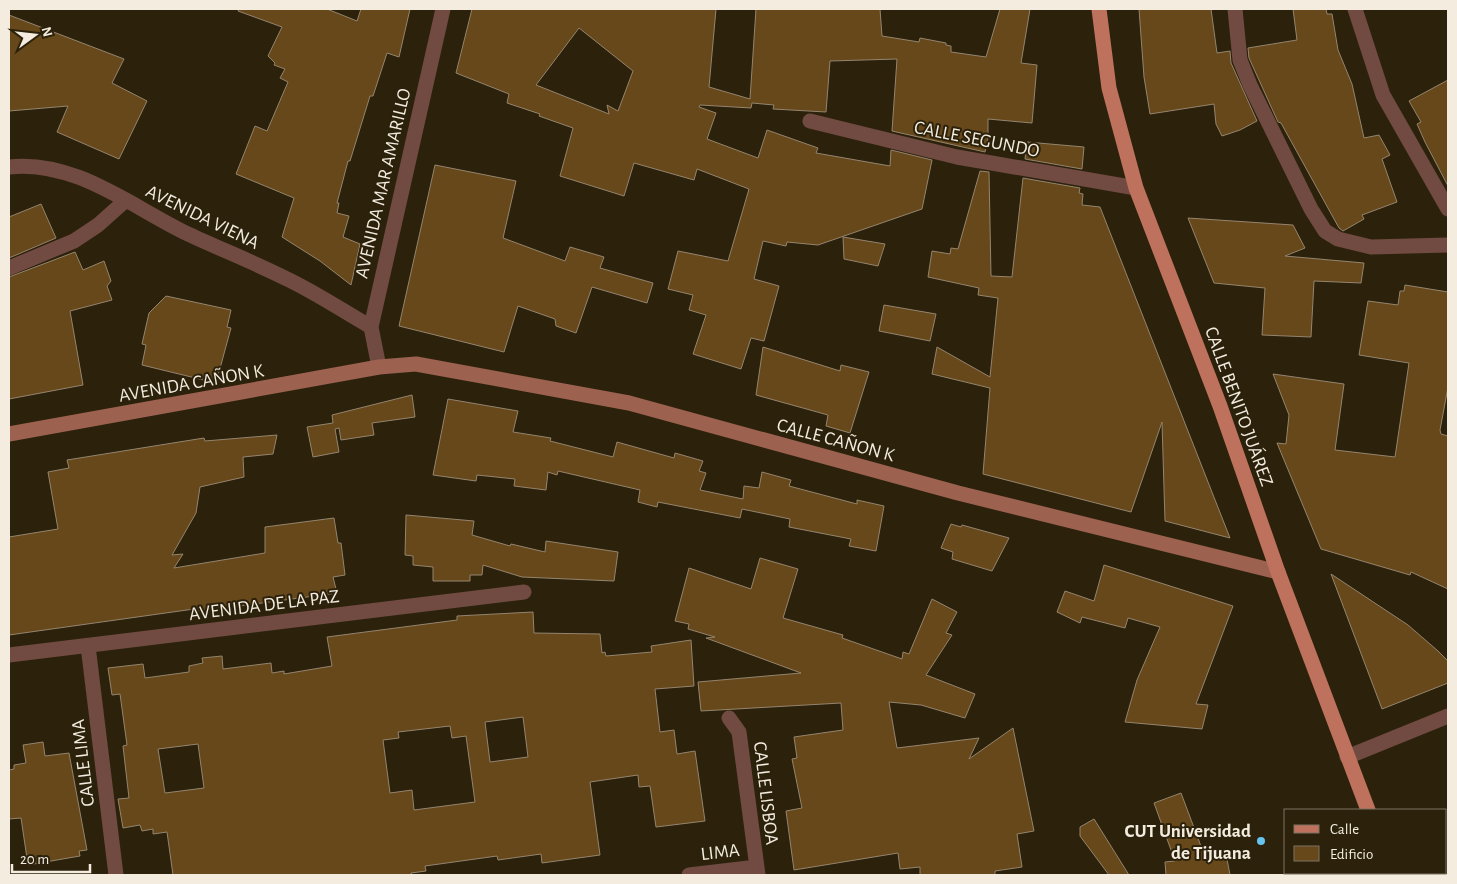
<svg xmlns="http://www.w3.org/2000/svg" width="1457" height="884" viewBox="0 0 1457 884" font-family="'Alegreya Sans',sans-serif">
<style>
.building{fill:#66481a;stroke:#95846e;fill-rule:evenodd}
.lines{fill:none;stroke-linecap:round;stroke-linejoin:round}
.street{stroke:#714b41;stroke-width:15}
.secondary{stroke:#9d6150;stroke-width:15}
.primary{stroke:#be715c;stroke-width:15}
.poi-dot{fill:#66c4ef;stroke:#2c220c;stroke-width:2}
.labels{text-anchor:middle;stroke-width:4;stroke-linejoin:round;paint-order:stroke}
.street-label{font-size:19px;fill:#f3ecdf;stroke:#2c220c}
.poi-label{font-size:19px;font-weight:bold;fill:#f3ecdf;stroke:#2c220c;text-anchor:end}
</style>
<rect width="100%" height="100%" fill="#2c220c"/>
<!-- building -->
<path class="building" d="M239,9H327L357,21L361,9H410L399,57L387,53L373,96H370L350,161H348L337,203H339L337,213L349,216L343,237L360,244L351,285L320,261L282,237L294,198L236,174L255,126L267,131L288,82L280,78L285,69L274,65L275,63L268,56L282,27L238,11Z
M472,9H716L709,87L750,99L756,9H880L882,36L919,42L920,38L946,43V45L951,46V52L986,57L1000,9H1030L1021,63L1037,65L1032,123L988,119V138L985,152L892,131L897,59L830,61L826,112L773,109L774,105L752,103L751,108L700,105L699,107L716,113L707,139L758,158L767,130L818,148L816,153L890,166L891,150L932,160L922,209L818,245L787,242L786,246L763,241L754,279L779,286L764,341L751,338L741,369L693,354L706,315L689,310L693,295L668,289L678,251L728,261L749,189L697,169L694,180L634,163L624,196L560,176L573,128L539,116L540,114L507,103L509,94L456,73ZM579,28L633,71L618,111L607,105L609,114L536,85Z
M1139,9H1211L1217,53L1230,51L1231,63L1257,121L1240,130L1222,136L1216,124L1214,104L1150,114L1144,77Z
M1293,9H1326L1327,14H1332L1338,50L1352,84L1364,138L1379,135L1390,155L1382,159L1397,202L1362,215L1364,219L1343,231L1339,228L1281,123L1278,122L1249,58L1248,48L1297,40Z
M9,15L124,59L112,83L147,101L119,159L57,132L68,106L9,111Z
M1448,80V186L1425,142L1417,124L1421,122L1409,101Z
M1027,142L1084,147L1082,169L1025,159Z
M435,165L516,181L503,238L565,261L570,247L604,257L600,268L653,283L647,303L592,287L576,333L556,326L555,319L518,306L504,352L399,326Z
M980,171L989,172L991,276L1012,277L1023,178L1080,188L1079,193L1083,194L1082,205L1100,207L1230,538L1165,521L1162,422L1131,512L983,474L990,388L932,374L937,347L990,377L998,298L978,295L979,288L928,277L932,251L950,254L951,248L958,249Z
M41,204L56,238L9,258V217Z
M1188,218L1293,225L1305,248L1285,256L1364,263L1361,283L1314,281L1311,337L1262,335L1265,288L1214,283Z
M843,237L885,244L878,266L844,259Z
M75,252L83,270L104,261L111,281L107,286L112,300L70,311L83,385L9,399V277Z
M1405,285L1448,292V387L1440,430L1441,434L1448,436V589L1411,572L1410,575L1321,549L1277,443L1286,444L1289,415L1273,374L1344,384L1335,450L1395,457L1409,363L1359,355L1368,301L1398,305L1400,291H1404Z
M166,296L231,310L227,327L231,328L216,383L142,365L146,345L142,344L149,313Z
M884,305L936,314L930,341L879,331Z
M763,347L840,371L841,365L869,372L850,433L826,426L828,415L756,395Z
M412,395L415,417L372,423L374,435L341,440L339,428L335,429L339,452L313,457L307,427L333,423L332,415Z
M448,399L518,411L513,432L551,438L550,441L613,457L617,442L674,458L675,453L703,461L699,471L706,473L700,490L743,499L744,486L759,488L762,472L791,480L789,486L857,504V500L884,506L876,551L849,546L851,539L789,527L790,519L742,509L740,518L663,503L658,502L657,507L638,502L640,490L558,471L557,475L548,472L546,490L514,486L515,479L477,475L476,481L433,475Z
M277,435L273,454L243,457L244,477L200,487L196,513L172,555L183,554L174,568L265,553V527L334,518L338,543H341L345,575L333,577L337,593L194,612V609L9,635V537L58,529L48,472L69,468L67,460L204,438L205,441Z
M406,515L474,521L472,535L510,546L511,544L545,552L546,541L618,552L614,581L522,577L483,565L482,575H470V581H433V567L413,565V556L405,555Z
M951,524L961,527L962,525L1009,538L992,571L952,559L953,552L941,548Z
M760,558L798,569L783,618L843,635L842,638L902,659L903,652L909,654L932,599L957,612L946,633L952,635L926,675L975,694L965,718L921,705L889,702L897,748L979,738L969,759L1013,728L1034,831L1017,834L1022,867L995,871V875H920V867L900,869L898,853L794,870L786,811L802,808L792,759L797,758L794,737L843,730L841,703L701,711L698,682L801,673L706,638L715,637L688,629L689,624L675,621L689,568L751,589Z
M1104,565L1233,606L1196,704L1208,705L1202,729L1125,722L1137,680L1160,627L1128,618L1125,628L1082,617L1080,623L1057,612L1065,591L1094,601Z
M1331,574L1408,625L1438,651L1448,661V683L1382,709Z
M533,612L534,633L600,634L602,653L605,652L606,656L652,652L651,646L691,640L694,686L655,689L660,732L674,730L677,754L695,751L705,821L656,827L650,786L639,787L638,775L590,782L600,855L542,863L541,854L498,860L497,856L425,866L426,871L411,873L412,875H173L167,832L153,834V829L142,831L140,825L123,828L118,799L129,798L123,746L127,745L120,694L112,695L108,668L143,664L145,678L189,672V666L203,663L202,658L222,656L223,669L271,663L272,673L284,671V674L332,666L327,637L457,620V616ZM523,717L528,757L490,762L485,722ZM450,726L452,738L466,736L475,802L414,810L412,790L390,793L383,740L399,738L398,732ZM198,744L204,788L165,793L158,749Z
M43,742L45,756L69,753L87,850L79,851L80,856L28,865L21,818L9,819V770L14,769V765L26,763L23,745Z
M1181,793L1205,857L1226,854L1230,875H1166L1165,862L1175,861L1154,803Z
M1094,819L1129,875H1109L1080,836V827Z"/>
<g class="lines">
<!-- street -->
<path class="street" d="M1235,9L1240,60L1250,85L1311,209L1325,231L1338,239L1371,247L1448,245
M1355,9L1383,95L1448,209
M810,121L957,157L1136,188
M9,167C74,159 132,207 188,234C220,249 253,262 285,278C315,292 343,311 371,327
M9,268L74,241L98,225L126,200
M379,367L371,327L443,9
M88,646L116,875
M9,655L524,592
M729,718L739,732L758,875
M1347,757L1448,716
M689,875L757,867"/>
<!-- secondary -->
<path class="secondary" d="M9,434L379,367L416,364L629,403L958,493L1278,572"/>
<!-- primary -->
<path class="primary" d="M1099,9L1109,88L1136,188L1220,406L1278,572L1368,810
M1393,873L1394,875"/>
</g>
<!-- markers -->
<circle class="poi-dot" cx="1261" cy="841" r="5"/>
<g class="labels">
<!-- street labels -->
<g class="street-label">
<text transform="translate(977 138) rotate(11)" y="7">CALLE SEGUNDO</text>
<text transform="translate(382 183) rotate(-77)" y="7">AVENIDA MAR AMARILLO</text>
<text transform="translate(203 216) rotate(26)" y="7">AVENIDA VIENA</text>
<text transform="translate(191 382) rotate(-10)" y="7">AVENIDA CAÑON K</text>
<text transform="translate(1240 406) rotate(70)" y="7">CALLE BENITO JUÁREZ</text>
<text transform="translate(836 439) rotate(15)" y="7">CALLE CAÑON K</text>
<text transform="translate(264 604) rotate(-7)" y="7">AVENIDA DE LA PAZ</text>
<text transform="translate(82 763) rotate(-97)" y="7">CALLE LIMA</text>
<text transform="translate(767 793) rotate(83)" y="7">CALLE LISBOA</text>
<text transform="translate(720 851) rotate(-7)" y="7">LIMA</text>
</g>
<!-- poi labels -->
<g class="poi-label">
<text x="1251" y="837">CUT Universidad<tspan x="1251" dy="22">de Tijuana</tspan></text>
</g>
</g>
<!-- border -->
<rect width="1457" height="884" fill="none" stroke="#f3ecdf" stroke-width="20"/>
<!-- legend -->
<rect x="1284" y="809" width="162" height="65" fill="#2c220c" stroke="#7c7360"/>
<rect x="1294" y="825" width="25" height="8" fill="#be715c" stroke="#7c7360"/>
<text x="1330" y="834" font-size="15" fill="#f3ecdf">Calle</text>
<rect x="1294" y="846" width="25" height="15" fill="#66481a" stroke="#7c7360"/>
<text x="1330" y="859" font-size="15" fill="#f3ecdf">Edificio</text>
<!-- north arrow -->
<g transform="translate(35 35) rotate(75)" stroke="#2c220c" stroke-width="4" paint-order="stroke">
<path d="M0-4L9 19L0 12L-9 19Z" fill="#f3ecdf"/>
<text y="-8" font-size="14" font-weight="bold" text-anchor="middle" fill="#f3ecdf">N</text>
</g>
<!-- scale -->
<path d="M12 864v8h78v-8" fill="none" stroke="#f3ecdf" stroke-width="2.5"/>
<text x="20" y="864" font-size="15" fill="#f3ecdf" stroke="#2c220c" stroke-width="4" paint-order="stroke">20 m</text>
</svg>
